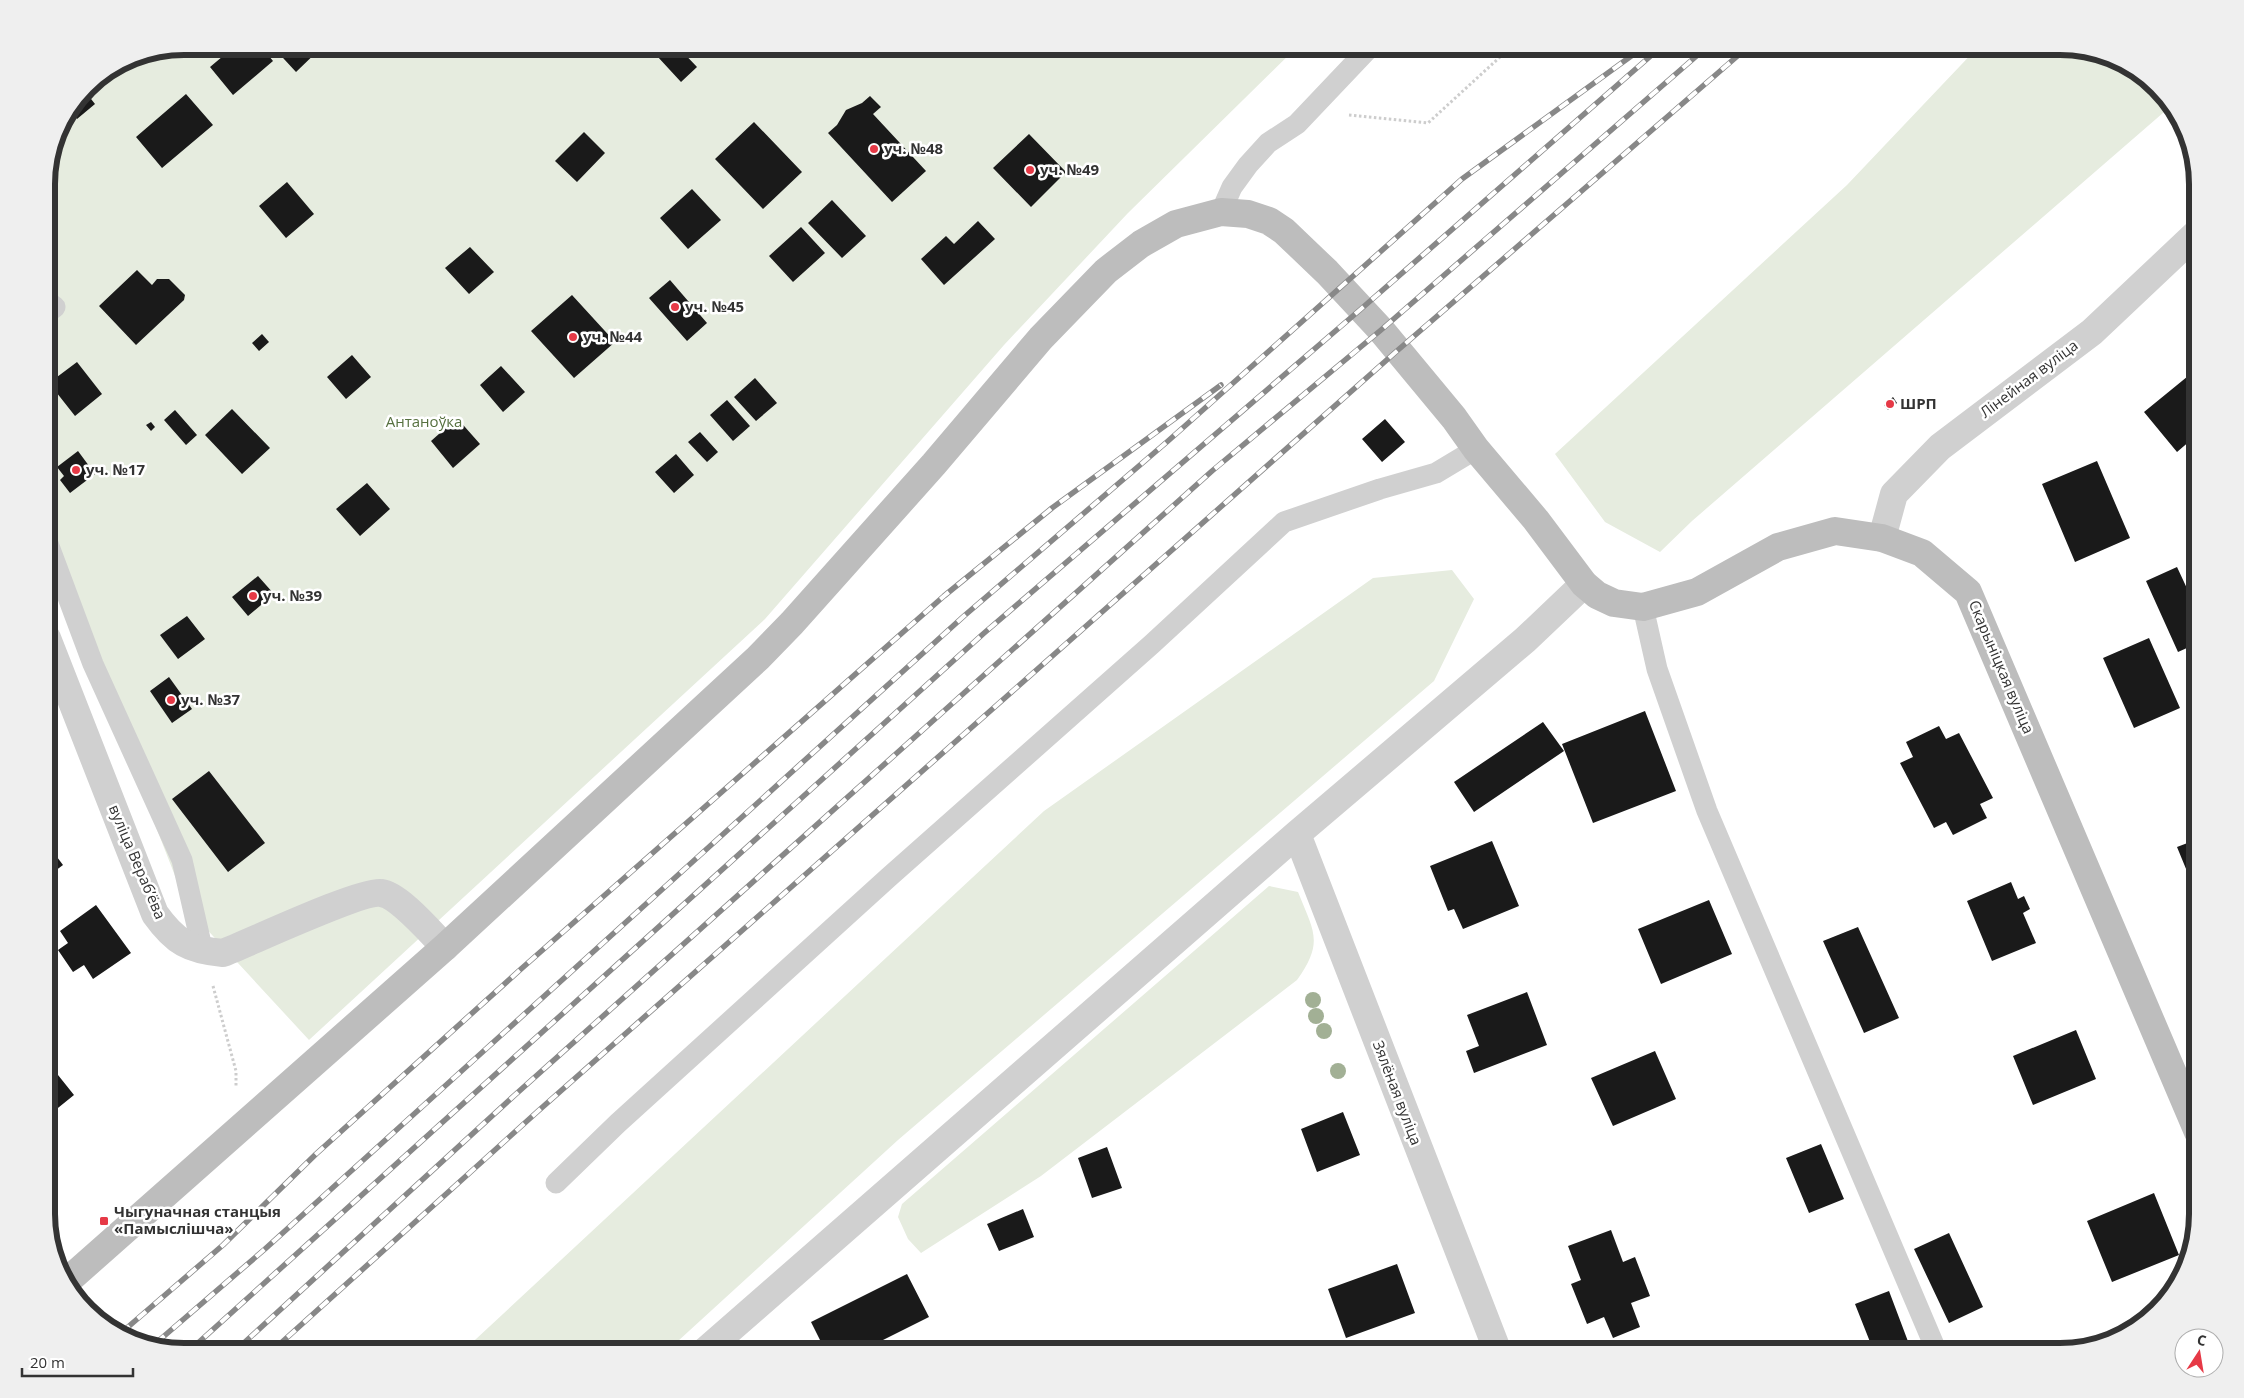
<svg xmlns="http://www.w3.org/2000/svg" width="2244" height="1398" viewBox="0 0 2244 1398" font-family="'Open Sans',sans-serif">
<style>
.green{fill:#e6ecdf}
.building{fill:#1a1a1a}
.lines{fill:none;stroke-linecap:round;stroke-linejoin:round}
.path{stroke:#cdcdcd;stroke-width:3;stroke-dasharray:2.5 2.5;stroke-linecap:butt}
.lane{stroke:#d0d0d0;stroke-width:21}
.street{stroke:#d0d0d0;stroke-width:28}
.secondary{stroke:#bdbdbd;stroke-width:28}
.rail-casing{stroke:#888;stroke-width:5.5}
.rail{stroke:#fff;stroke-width:4;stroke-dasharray:11;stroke-linecap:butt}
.tree{fill:#a2b095}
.poi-dot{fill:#e63946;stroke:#fff;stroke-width:2}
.labels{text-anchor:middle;stroke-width:5;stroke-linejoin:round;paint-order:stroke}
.poi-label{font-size:15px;font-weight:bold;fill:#333;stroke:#fff;text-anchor:start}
.street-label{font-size:15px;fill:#333;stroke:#fff}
.park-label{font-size:15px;fill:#56703f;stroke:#fff}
.rim{fill:none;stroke:#333;stroke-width:6}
</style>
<rect width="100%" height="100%" fill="#fff"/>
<!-- green -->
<path class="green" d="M184,46H1298L1128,213L1004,345L765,619L309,1040L188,909L47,548V175L57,131L87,86L131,57Z
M1979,46H2060L2136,69L2171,106L1692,521L1660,552L1605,522L1555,454L1847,185Z
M1452,570L1474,599L1434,681L898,1140L666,1352H462L1044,811L1373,578Z
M1269,886L1298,892C1314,932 1324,942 1297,980L1041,1176L921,1253L908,1239L898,1217L902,1204Z"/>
<!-- building -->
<path class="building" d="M235,46H261L273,61L233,95L210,67Z
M272,46H323L296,72Z
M668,46H677L697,67L681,82L657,56Z
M84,90L95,104L77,119L70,111Z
M186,94L213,125L162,168L136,137Z
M870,96L881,107L873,114L926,171L892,202L828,133L837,125L846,110L862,103Z
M754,122L802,172L763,209L715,159Z
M584,132L605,153L577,182L555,161Z
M1029,134L1066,172L1031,207L993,168Z
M287,182L314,214L286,238L259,206Z
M692,189L721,220L688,249L660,218Z
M832,200L866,236L842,258L808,223Z
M978,221L995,239L944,285L921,259L946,236L954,244Z
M801,227L825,253L793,282L769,256Z
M470,247L494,272L469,294L445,268Z
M137,270L152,285L157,279H169L185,295L184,300L136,345L99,306Z
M670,280L707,323L687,341L649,298Z
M572,295L615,342L574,378L531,331Z
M262,334L269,342L259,351L252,343Z
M352,355L371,377L346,399L327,377Z
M77,362L102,394L75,416L49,383Z
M501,366L525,392L503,412L480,385Z
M2193,372L2198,377V434L2177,452L2144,412Z
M755,378L777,403L756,421L734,397Z
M1893,397L1897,403L1888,410L1884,405Z
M727,400L750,426L733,441L710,415Z
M232,409L270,448L242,474L205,435Z
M175,410L197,435L186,445L164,420Z
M457,418L480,444L453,468L431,441Z
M1385,419L1405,442L1382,462L1362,439Z
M151,422L155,427L151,431L146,425Z
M700,432L718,452L707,462L688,442Z
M78,451L95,474L70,493L60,480L64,476L57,467Z
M676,454L694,475L674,493L655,472Z
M2097,461L2130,538L2075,562L2042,484Z
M367,483L390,509L360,536L336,509Z
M2177,567L2198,612V643L2178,652L2146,581Z
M258,576L274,594L248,616L232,597Z
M187,616L205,639L178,659L160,635Z
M2149,638L2180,708L2134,728L2103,658Z
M169,677L192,709L172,723L150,691Z
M1645,711L1676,791L1593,823L1562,744Z
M1543,722L1564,751L1474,812L1454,782Z
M1939,726L1946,739L1959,733L1993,798L1980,804L1987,818L1953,835L1946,822L1934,828L1900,763L1913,757L1906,742Z
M209,771L265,843L228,872L172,799Z
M47,834L53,842L48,845L63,865L47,877Z
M2198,839V898L2177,847Z
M1492,841L1519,906L1463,929L1454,909L1448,911L1430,866Z
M2011,882L2018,899L2024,896L2030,909L2023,913L2036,943L1992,961L1967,901Z
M1709,900L1732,954L1661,984L1638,929Z
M96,905L131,953L93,979L84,965L73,972L58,950L68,943L60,931Z
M1858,927L1899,1018L1864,1033L1823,941Z
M1527,992L1547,1045L1474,1073L1466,1051L1479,1046L1467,1015Z
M2076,1030L2096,1079L2033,1105L2013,1056Z
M1655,1051L1676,1099L1613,1126L1591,1078Z
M58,1075L74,1095L48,1116L47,1114V1085Z
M1343,1112L1360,1155L1317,1172L1301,1129Z
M1821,1144L1844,1199L1809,1213L1786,1158Z
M1107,1147L1122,1188L1092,1198L1078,1158Z
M2154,1193L2179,1255L2112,1282L2087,1221Z
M1023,1209L1034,1237L999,1251L987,1224Z
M1611,1230L1623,1262L1635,1257L1650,1296L1631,1303L1640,1327L1613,1338L1604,1317L1587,1324L1571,1284L1581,1280L1568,1246Z
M1949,1233L1983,1307L1949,1323L1914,1249Z
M1397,1264L1415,1313L1346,1338L1328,1289Z
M907,1274L929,1317L859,1352H826L811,1322Z
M1889,1291L1912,1352H1874L1855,1304Z
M2002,1342L2006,1352H1978Z"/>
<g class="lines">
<!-- path -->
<path class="path" d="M1349,115L1428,123L1512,46
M213,986L236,1071V1086"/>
<!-- lane -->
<path class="lane" d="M1221,212L1232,187L1248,165L1268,143L1297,124L1371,46
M47,301L55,307L47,313
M47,541L93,664L182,860L203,952
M1643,607L1657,669L1707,811L1937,1352
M556,1183L618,1123L889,877L1152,644L1284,522L1380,489L1436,473L1476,449"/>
<!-- street -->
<path class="street" d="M1882,538L1894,494L1940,447L2092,332L2198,232
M47,638L155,914C175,942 189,950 223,953C249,943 361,890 381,893C399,895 431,933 445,947
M1297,834L1498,1352
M704,1352L1297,834L1525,640L1584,584"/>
<!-- secondary -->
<path class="secondary" d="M65,1283L445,947L758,658L792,623L934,464L1041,338L1106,271L1141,244L1176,224L1221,212L1248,214L1269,221L1284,231L1327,272L1381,330L1454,418L1476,449L1536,520L1584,584L1597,595L1614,603L1643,607L1697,592L1778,547L1835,531L1882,538L1922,553L1968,592L2198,1132"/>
<!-- rail casing -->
<g class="rail-casing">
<path id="rail" d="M121,1333L223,1245L316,1154L521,969L944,596L1052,508L1221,385
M156,1343L265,1249L964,616L1168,441L1462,179L1645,46
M188,1352L983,634L1361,309L1662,46
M234,1352L516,1094L1212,471L1381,330L1708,46
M271,1352L537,1112L1398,350L1749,46"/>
</g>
<!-- rail -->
<use href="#rail" class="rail"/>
</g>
<!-- trees -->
<g class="tree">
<circle cx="1313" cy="1000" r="8"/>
<circle cx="1316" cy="1016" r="8"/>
<circle cx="1324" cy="1031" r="8"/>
<circle cx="1338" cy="1071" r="8"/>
</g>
<!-- markers -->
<g class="poi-dot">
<circle cx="874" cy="149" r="5"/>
<circle cx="1030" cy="170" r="5"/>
<circle cx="675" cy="307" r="5"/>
<circle cx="573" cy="337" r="5"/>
<circle cx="1890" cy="404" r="5"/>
<circle cx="76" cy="470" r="5"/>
<circle cx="253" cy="596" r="5"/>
<circle cx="171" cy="700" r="5"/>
<rect x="99" y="1216" width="10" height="10" rx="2.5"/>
</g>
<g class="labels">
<!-- poi labels -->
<g class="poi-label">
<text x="884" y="154">уч. №48</text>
<text x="1040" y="175">уч. №49</text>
<text x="685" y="312">уч. №45</text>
<text x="583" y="342">уч. №44</text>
<text x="1900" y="409">ШРП</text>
<text x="86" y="475">уч. №17</text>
<text x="263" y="601">уч. №39</text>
<text x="181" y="705">уч. №37</text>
<text x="114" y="1217">Чыгуначная станцыя<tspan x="114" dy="17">«Памыслішча»</tspan></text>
</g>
<!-- street labels -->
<g class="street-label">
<text transform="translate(2029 379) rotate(-37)" y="5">Лінейная вуліца</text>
<text transform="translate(2001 667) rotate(67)" y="5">Скарыніцкая вуліца</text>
<text transform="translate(137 862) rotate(67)" y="5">вуліца Верабʼёва</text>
<text transform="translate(1397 1093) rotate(69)" y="5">Зялёная вуліца</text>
</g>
<!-- park labels -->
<g class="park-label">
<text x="424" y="427">Антаноўка</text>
</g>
</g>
<!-- crop -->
<path d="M0 0H2244V1398H0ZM184 55H2060A129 129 0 0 1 2189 184V1214A129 129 0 0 1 2060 1343H184A129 129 0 0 1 55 1214V184A129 129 0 0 1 184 55Z" fill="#efefef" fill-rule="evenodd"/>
<path class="rim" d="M184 55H2060A129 129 0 0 1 2189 184V1214A129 129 0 0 1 2060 1343H184A129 129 0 0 1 55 1214V184A129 129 0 0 1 184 55Z"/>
<!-- north arrow -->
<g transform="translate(2199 1353) rotate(12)"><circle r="24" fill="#ffffff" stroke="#adadad"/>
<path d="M0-4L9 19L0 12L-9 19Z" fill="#e63946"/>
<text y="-8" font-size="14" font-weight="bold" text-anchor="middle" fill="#333333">С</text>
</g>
<!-- scale -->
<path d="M22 1368v8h111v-8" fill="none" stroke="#333333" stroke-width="2.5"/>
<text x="30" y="1368" font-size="15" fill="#333333" stroke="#ffffff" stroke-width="4" paint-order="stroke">20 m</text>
</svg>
